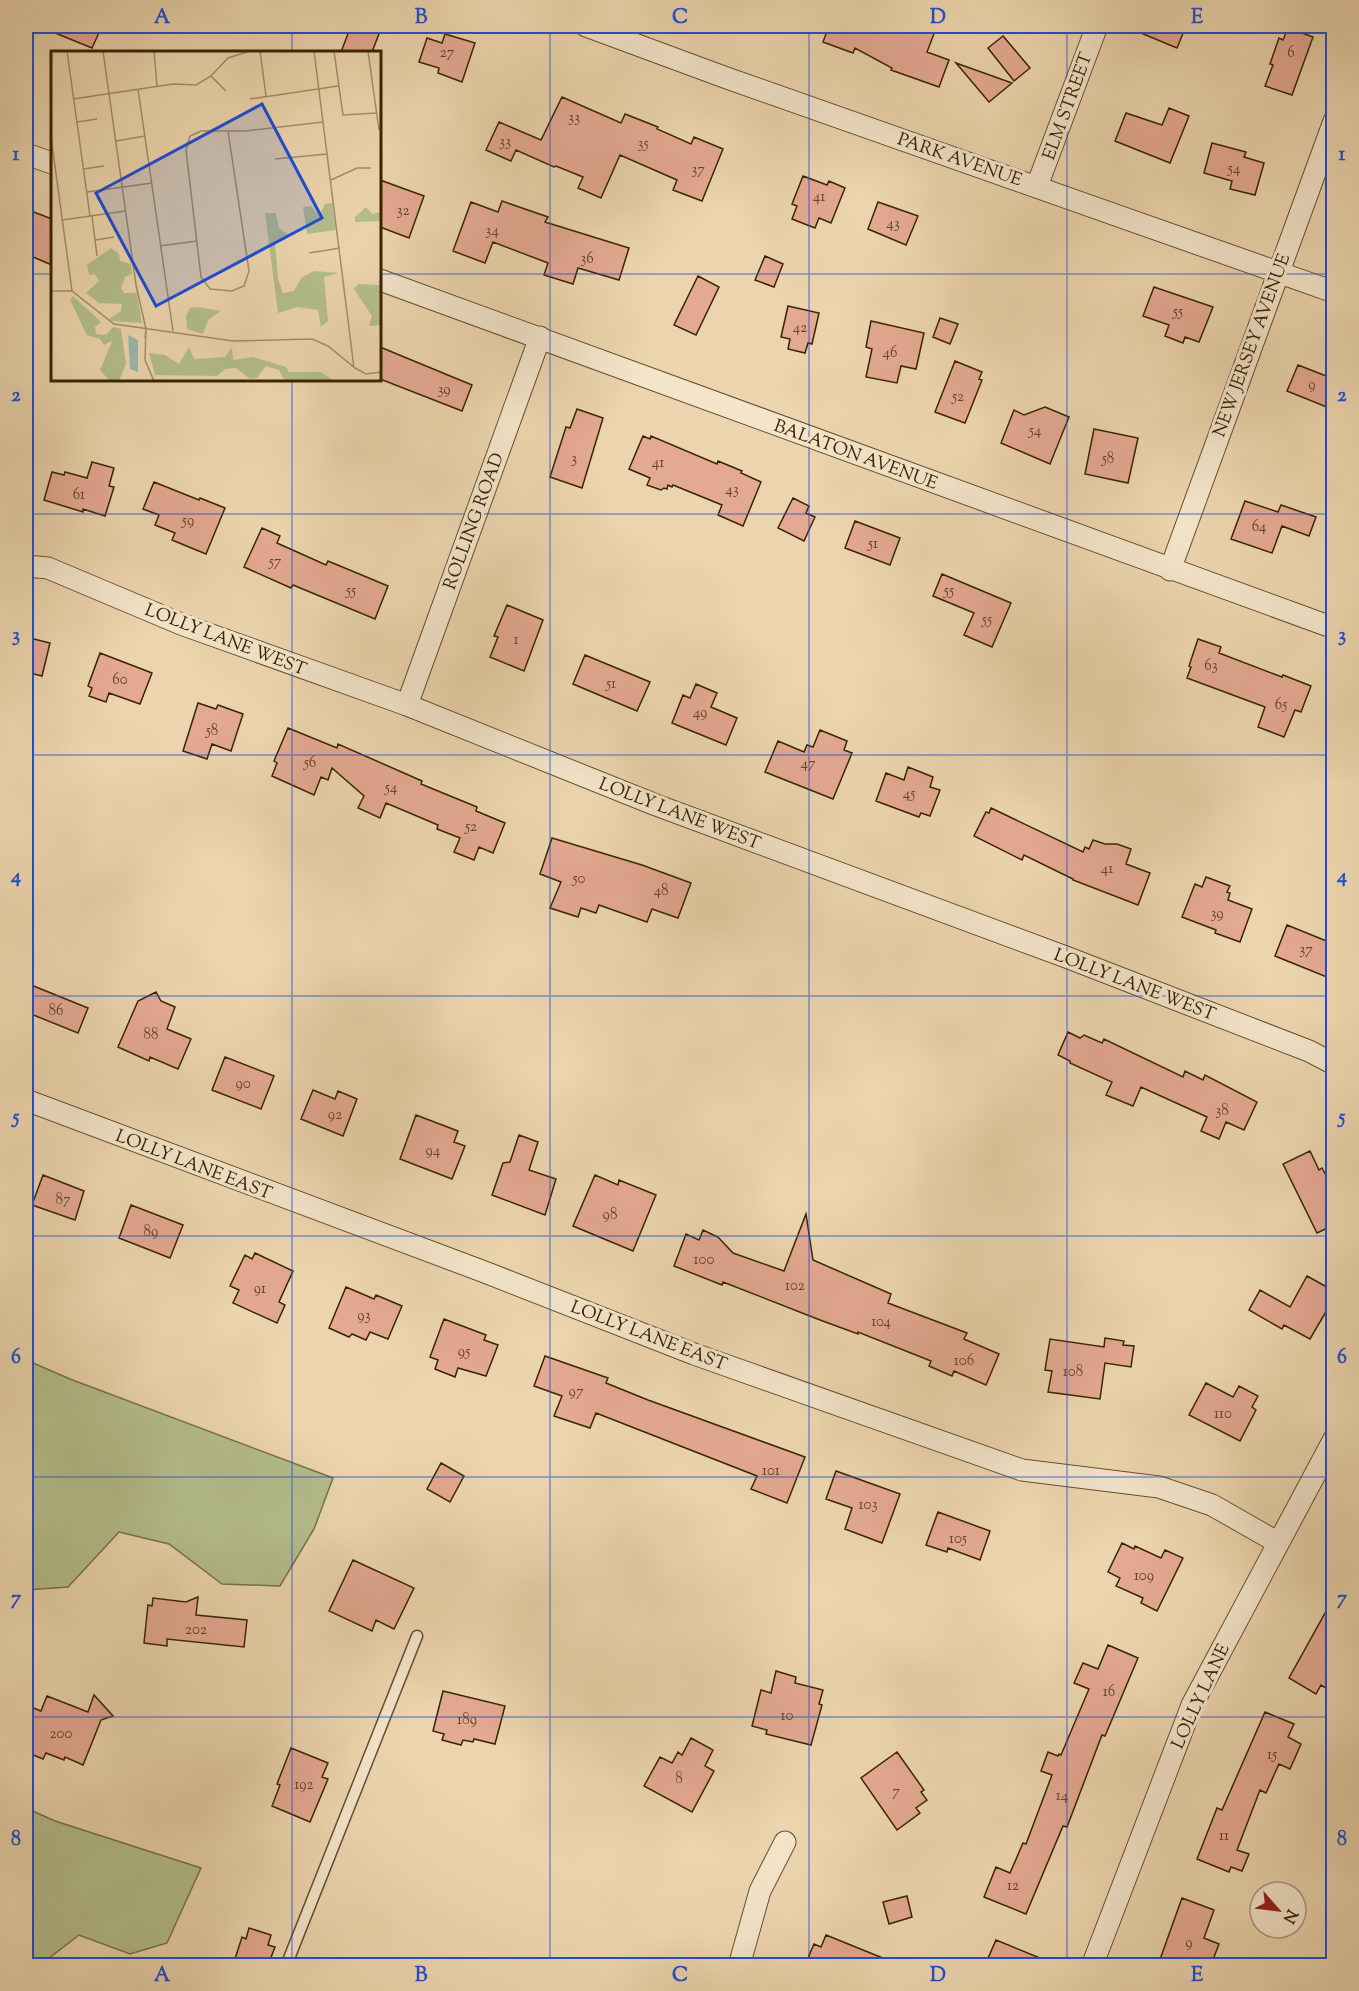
<svg xmlns="http://www.w3.org/2000/svg" width="1359" height="1991" viewBox="0 0 1359 1991" font-family="'Sorts Mill Goudy',serif">
<style>
.green{fill:#b4be8d;stroke:#767148;stroke-width:1.5}
.building{fill:#e4a993;stroke:#392402;stroke-width:1.5}
.lines{fill:none;stroke-linecap:round;stroke-linejoin:round}
.lane-casing{stroke:#66502d;stroke-width:13}
.street-casing{stroke:#66502d;stroke-width:23}
.lane{stroke:#f3e4ca;stroke-width:10}
.street{stroke:#f3e4ca;stroke-width:21}
.grid{fill:none;stroke:#1d4ed8;stroke-width:1.5;stroke-opacity:0.55}
.labels{text-anchor:middle;stroke-width:6;stroke-linejoin:round;paint-order:stroke}
.number-label{font-size:15px;fill:#644526}
.street-label{font-size:18px;fill:#392402;stroke:#f3e4ca}
.inset-road{fill:none;stroke:#a48e69;stroke-width:1.5}
.view{fill:#1d4ed8;fill-opacity:0.15;stroke:#1d4ed8;stroke-width:3}
.inset-edge{fill:none;stroke:#392402;stroke-width:3}
.neatline{fill:none;stroke:#1d4ed8;stroke-width:2}
.grid-label{font-size:20px;text-anchor:middle;font-weight:bold;fill:#1d4ed8}
</style>
<rect width="100%" height="100%" fill="#ecd5ae"/>
<filter id="stains"><feTurbulence type="fractalNoise" baseFrequency=".00333" numOctaves="4"/><feColorMatrix values="0 0 0 0 .2 0 0 0 0 .09 0 0 0 0 .02 0 0 0 .5 -.17"/></filter>
<radialGradient id="worn" r=".72"><stop offset=".6" stop-color="#630" stop-opacity="0"/><stop offset="1" stop-color="#630" stop-opacity=".3"/></radialGradient>
<!-- green -->
<path class="green" d="M26,1360L70,1379L333,1478L314,1529L280,1586L222,1584L169,1544L119,1532L68,1587L26,1590Z
M26,1808L55,1821L201,1868L167,1943L130,1954L79,1935L40,1965H26Z"/>
<!-- building -->
<path class="building" d="M38,26H102L92,48Z
M351,26H382L372,52H341Z
M829,26H893L912,32L915,26H937L927,52L949,60L939,87L891,70L892,68L855,48L853,53L823,42Z
M1124,26H1186L1177,48Z
M1288,28L1313,37L1292,95L1265,86L1273,65L1270,64L1279,38L1283,40Z
M445,34L475,43L462,82L438,73L439,68L419,62L427,38L442,43Z
M1003,36L1030,68L1014,81L988,48Z
M956,63L1012,83L989,102Z
M562,97L621,123L625,114L658,127L657,129L691,144L694,137L723,149L702,201L673,190L677,180L620,155L601,198L578,188L583,177L556,166L554,167L516,150L511,161L486,150L499,122L541,140Z
M1169,108L1189,116L1170,163L1115,141L1126,113L1162,125Z
M1212,143L1246,152L1244,157L1264,163L1255,195L1230,189L1232,181L1204,173Z
M803,176L827,185L829,181L845,188L831,223L819,218L815,228L792,219L797,206L792,204Z
M380,180L424,196L409,238L380,227Z
M502,201L548,217L545,222L629,248L619,280L578,268L573,284L544,275L548,263L493,242L485,263L453,251L471,202L498,212Z
M878,202L918,216L906,245L868,229Z
M26,209L52,219V265L26,254Z
M765,256L783,264L774,287L755,280Z
M698,276L719,287L696,335L674,325Z
M1154,287L1213,307L1199,342L1185,337L1183,343L1165,336L1169,325L1143,316Z
M788,306L819,313L812,344L808,343L805,353L788,349L790,339L781,337Z
M940,318L958,324L950,344L933,337Z
M871,321L924,333L916,369L901,366L897,383L866,377L872,349L866,347Z
M380,347L472,385L462,411L380,379Z
M955,361L982,372L979,379L982,380L965,423L935,412Z
M1298,365L1334,379V410L1287,391Z
M1045,407L1069,417L1050,464L1001,443L1014,410L1024,415Z
M577,409L603,418L582,488L550,477L566,427L570,428Z
M1094,429L1138,438L1128,483L1085,474Z
M643,436L650,439L651,436L717,464L718,461L742,471L741,473L761,482L743,526L718,515L722,505L673,485L672,487L668,485L667,489L664,488L661,490L647,485L650,478L629,469Z
M92,462L114,468L109,486L114,487L105,516L83,509V512L44,500L52,472L64,475L65,472L87,478Z
M154,482L199,500L200,498L225,508L206,554L172,540L175,533L155,525L159,515L143,509Z
M793,498L809,506L806,513L815,517L804,541L778,528Z
M1245,501L1278,512L1281,505L1316,517L1309,536L1282,526L1272,553L1231,539Z
M855,521L900,538L890,565L845,548Z
M262,528L280,536L277,543L326,565L328,561L388,586L375,619L293,585L291,588L244,567Z
M942,574L1011,603L992,647L964,635L974,613L933,596Z
M507,605L543,620L524,671L490,657L498,637L494,636Z
M26,637L50,643L42,676L26,672Z
M1198,639L1221,647L1219,653L1282,677L1283,675L1311,686L1301,712L1295,710L1284,737L1258,727L1265,707L1187,678L1191,667L1189,666Z
M100,653L152,673L140,704L109,693L106,702L89,696L92,688L88,686Z
M585,655L650,682L637,711L573,684Z
M696,684L717,693L711,707L737,718L726,745L672,723L683,695L690,698Z
M198,703L216,709L218,705L243,714L231,751L212,744L207,759L183,751Z
M288,728L337,748L338,744L422,781L421,784L477,807L476,811L505,823L493,853L479,847L474,860L454,852L460,838L437,829L438,825L386,803L380,818L358,808L364,796L332,768L328,780L321,777L314,795L272,776L277,763L274,761Z
M820,730L847,741L844,750L852,753L833,799L765,772L778,741L804,752L807,745L813,747Z
M908,767L933,777L930,787L940,790L930,816L921,813L919,817L876,801L886,773L904,780Z
M991,808L1083,852L1085,847L1089,849L1093,840L1105,844H1117L1131,849L1126,864L1150,873L1138,905L1073,880V879L1024,855L1022,860L974,836L986,812L989,813Z
M552,838L642,865L691,883L678,918L652,909L647,922L599,905L596,913L581,908L578,917L550,908L561,882L540,874Z
M1206,877L1230,886L1227,892L1230,893L1228,900L1252,909L1240,942L1215,933L1216,930L1182,917L1195,884L1202,887Z
M1287,925L1334,944V980L1275,956Z
M26,983L88,1008L78,1033L26,1012Z
M156,992L161,1001L175,1007L167,1029L191,1039L178,1069L150,1057L149,1061L118,1047L138,1001Z
M1068,1032L1080,1038L1084,1035L1102,1043L1104,1039L1183,1077L1185,1071L1203,1080L1205,1075L1257,1102L1244,1130L1226,1122L1219,1139L1201,1131L1207,1117L1141,1087L1133,1106L1106,1095L1112,1082L1070,1063V1061L1058,1055Z
M225,1057L274,1076L261,1109L212,1090Z
M313,1090L335,1099L338,1091L357,1099L343,1136L301,1119Z
M416,1115L458,1131L454,1142L465,1146L452,1179L400,1159Z
M519,1135L538,1142L529,1170L556,1179L545,1215L492,1195L503,1163L510,1162Z
M1310,1151L1319,1170L1322,1168L1334,1190V1225L1317,1233L1283,1164Z
M43,1175L84,1191L75,1220L32,1205Z
M595,1175L618,1185L619,1180L656,1195L633,1251L573,1226Z
M131,1205L183,1225L170,1258L119,1238Z
M806,1214L813,1260L891,1294L888,1303L967,1333L964,1339L999,1354L986,1385L954,1371L952,1376L929,1366L931,1361L858,1332V1334L820,1320L723,1282L722,1285L674,1266L686,1234L699,1240L703,1230L718,1237L733,1253L784,1271Z
M255,1253L293,1271L279,1302L285,1305L277,1323L233,1303L239,1290L230,1286L245,1255L252,1259Z
M1307,1276L1334,1291V1298L1310,1339L1284,1325L1282,1329L1249,1310L1260,1290L1290,1307Z
M346,1287L374,1299L376,1295L402,1306L388,1339L370,1332L366,1340L352,1334L349,1337L329,1328Z
M444,1319L486,1335L484,1340L498,1345L486,1376L458,1368L455,1377L435,1369L438,1360L430,1357Z
M1105,1338L1124,1341L1123,1345L1134,1346L1131,1367L1105,1363L1100,1399L1048,1392L1052,1371L1045,1370L1050,1339L1104,1347Z
M545,1356L608,1378L606,1383L648,1400L805,1457L787,1503L751,1489L757,1476L596,1413L590,1428L554,1416L562,1396L534,1386Z
M1206,1383L1233,1397L1239,1386L1258,1396L1252,1407L1256,1410L1240,1441L1189,1415Z
M441,1463L464,1476L450,1502L427,1489Z
M836,1471L900,1494L882,1543L845,1529L852,1508L826,1499Z
M938,1512L990,1531L980,1560L948,1548L947,1552L926,1545Z
M1122,1543L1134,1549L1135,1546L1161,1558L1165,1550L1183,1558L1157,1611L1141,1603L1143,1598L1116,1586L1120,1578L1108,1572Z
M353,1560L414,1588L394,1629L376,1620L372,1631L329,1611Z
M198,1597L196,1615L247,1620L244,1647L167,1639V1646L144,1643L148,1605L152,1606L153,1598L186,1602Z
M1334,1597V1693L1321,1685L1316,1694L1289,1678Z
M1108,1645L1138,1658L1105,1736L1102,1735L1067,1827L1063,1826L1026,1914L984,1897L996,1867L1010,1873L1023,1843L1026,1844L1052,1775L1041,1771L1048,1752L1058,1756L1059,1754L1061,1755L1089,1689L1074,1683L1083,1663L1098,1669Z
M776,1671L796,1677L795,1683L823,1690L819,1704L822,1705L811,1745L766,1734L767,1730L752,1726L761,1690L771,1693Z
M443,1691L505,1706L495,1744L474,1739L473,1742L463,1740L461,1745L442,1740L444,1734L433,1731Z
M94,1695L113,1716L101,1720L83,1765L65,1757L64,1760L46,1753L43,1759L26,1752V1705L41,1711L47,1696L88,1712Z
M1265,1712L1294,1724L1288,1737L1301,1744L1290,1769L1279,1764L1266,1793L1260,1790L1237,1850L1249,1854L1242,1871L1231,1867L1229,1872L1197,1859L1217,1808L1222,1810Z
M691,1738L713,1750L705,1766L714,1771L692,1812L644,1786L660,1757L672,1763L678,1752L682,1755Z
M291,1748L328,1763L322,1777L328,1779L310,1822L272,1806L280,1785L277,1784Z
M897,1752L924,1790L921,1792L927,1800L916,1808L920,1813L897,1830L861,1778Z
M907,1896L912,1917L889,1924L883,1902Z
M1182,1898L1214,1910L1204,1938L1219,1944L1211,1965H1158Z
M249,1928L271,1935L268,1945L275,1947L268,1965H233L242,1937L246,1939Z
M826,1935L900,1965H805L814,1944L821,1947Z
M996,1940L1057,1965H985Z"/>
<g class="lines">
<!-- lane casing -->
<g class="lane-casing">
<path id="lane" d="M286,1966L417,1636"/>
</g>
<!-- street casing -->
<g class="street-casing">
<path id="street" d="M586,26L724,77L1334,292
M26,154L52,163
M1037,186L1097,26
M380,280L1334,628
M26,566L48,568L181,624L407,705L656,805L1066,957L1309,1051L1334,1064
M1170,570L1334,121
M407,705L540,337
M26,1100L482,1271L694,1354L1022,1470L1159,1487L1212,1505L1277,1542
M739,1966L760,1891L785,1842
M1092,1966L1192,1705L1334,1439"/>
</g>
<!-- lane -->
<use href="#lane" class="lane"/>
<!-- street -->
<use href="#street" class="street"/>
</g>
<!-- grid -->
<path class="grid" d="M292,26V52M550,26V1966M809,26V1966M1067,26V1966M26,274H52M380,274H1334M292,380V1966M26,514H1334M26,755H1334M26,996H1334M26,1236H1334M26,1477H1334M26,1717H1334"/>
<g class="labels">
<!-- number labels -->
<g class="number-label">
<text x="447" y="57">27</text>
<text x="1291" y="57">6</text>
<text x="574" y="122">33</text>
<text x="505" y="146">33</text>
<text x="643" y="148">35</text>
<text x="1234" y="173">54</text>
<text x="698" y="174">37</text>
<text x="819" y="201">41</text>
<text x="403" y="215">32</text>
<text x="893" y="228">43</text>
<text x="492" y="235">34</text>
<text x="587" y="263">36</text>
<text x="1178" y="316">55</text>
<text x="800" y="332">42</text>
<text x="890" y="357">46</text>
<text x="1312" y="389">9</text>
<text x="444" y="394">39</text>
<text x="958" y="401">52</text>
<text x="1035" y="435">54</text>
<text x="574" y="463">3</text>
<text x="1108" y="463">58</text>
<text x="658" y="467">41</text>
<text x="732" y="494">43</text>
<text x="79" y="499">61</text>
<text x="188" y="525">59</text>
<text x="1259" y="531">64</text>
<text x="873" y="548">51</text>
<text x="275" y="566">57</text>
<text x="351" y="595">55</text>
<text x="949" y="595">55</text>
<text x="987" y="624">55</text>
<text x="516" y="644">1</text>
<text x="1211" y="670">63</text>
<text x="120" y="684">60</text>
<text x="611" y="688">51</text>
<text x="1281" y="709">65</text>
<text x="700" y="717">49</text>
<text x="212" y="735">58</text>
<text x="310" y="767">56</text>
<text x="808" y="768">47</text>
<text x="391" y="792">54</text>
<text x="909" y="798">45</text>
<text x="471" y="831">52</text>
<text x="1107" y="873">41</text>
<text x="579" y="883">50</text>
<text x="661" y="895">48</text>
<text x="1217" y="918">39</text>
<text x="1306" y="954">37</text>
<text x="56" y="1015">86</text>
<text x="151" y="1039">88</text>
<text x="243" y="1088">90</text>
<text x="1222" y="1115">38</text>
<text x="335" y="1119">92</text>
<text x="433" y="1155">94</text>
<text x="63" y="1204">87</text>
<text x="610" y="1219">98</text>
<text x="151" y="1236">89</text>
<text x="704" y="1264">100</text>
<text x="795" y="1290">102</text>
<text x="260" y="1293">91</text>
<text x="364" y="1320">93</text>
<text x="881" y="1326">104</text>
<text x="464" y="1356">95</text>
<text x="964" y="1365">106</text>
<text x="1073" y="1376">108</text>
<text x="576" y="1396">97</text>
<text x="1223" y="1418">110</text>
<text x="771" y="1475">101</text>
<text x="868" y="1509">103</text>
<text x="958" y="1543">105</text>
<text x="1144" y="1580">109</text>
<text x="196" y="1634">202</text>
<text x="1109" y="1696">16</text>
<text x="787" y="1720">10</text>
<text x="467" y="1724">189</text>
<text x="61" y="1738">200</text>
<text x="1272" y="1759">15</text>
<text x="679" y="1783">8</text>
<text x="304" y="1789">192</text>
<text x="896" y="1796">7</text>
<text x="1062" y="1800">14</text>
<text x="1224" y="1840">11</text>
<text x="1013" y="1890">12</text>
<text x="1189" y="1947">9</text>
</g>
<!-- street labels -->
<g class="street-label">
<text transform="translate(1067 106) rotate(-70)" y="6">ELM STREET</text>
<text transform="translate(960 159) rotate(19)" y="6">PARK AVENUE</text>
<text transform="translate(1251 345) rotate(-70)" y="6">NEW JERSEY AVENUE</text>
<text transform="translate(856 454) rotate(20)" y="6">BALATON AVENUE</text>
<text transform="translate(473 521) rotate(-70)" y="6">ROLLING ROAD</text>
<text transform="translate(226 639) rotate(21)" y="6">LOLLY LANE WEST</text>
<text transform="translate(680 813) rotate(21)" y="6">LOLLY LANE WEST</text>
<text transform="translate(1135 984) rotate(21)" y="6">LOLLY LANE WEST</text>
<text transform="translate(194 1164) rotate(21)" y="6">LOLLY LANE EAST</text>
<text transform="translate(649 1335) rotate(21)" y="6">LOLLY LANE EAST</text>
<text transform="translate(1200 1696) rotate(-65)" y="6">LOLLY LANE</text>
</g>
</g>
<!-- overview -->
<g transform="translate(51 51)">
<rect width="330" height="330" fill="#ecd5ae"/>
<path d="M281,152L285,179L256,183L252,156L260,155L268,165L274,153ZM315,156L321,163L330,161V170L304,171V166ZM214,162H225L228,177L237,184L224,191L227,228L232,242L243,240L250,227L263,220L288,222L273,226L277,270L270,276L267,259L246,256L227,262ZM60,197L68,203L69,210L80,213L81,223L74,226L70,237L73,242H86L91,272L61,270L58,268L70,260L71,253L48,252L35,242L48,230L44,223L38,224L36,214ZM330,220V274L318,275L321,265L303,238L307,233L328,234ZM22,245L50,271L44,276L45,283L55,284L62,276L70,278L75,313L68,330H59L49,319L61,290L53,294L49,288L36,284L19,249ZM146,256L170,260L157,269L152,283L136,278L135,265L139,257ZM138,296L143,308L174,306L181,296L182,309L202,306L235,316L238,321H269L284,330H234L228,319L215,315L206,327L199,328L185,317L174,318L166,325L104,324L98,302L114,304L128,313Z" fill="#b4be8d"/>
<path d="M77,284L87,289V321L79,318Z" fill="#99b9aa"/>
<path class="inset-road" d="M16,0L39,165M52,0L85,234L95,278L94,287M103,0L106,36M209,0L215,45M263,0L303,317M283,0L292,64L325,62M317,0L328,79M160,25L175,40M87,38L122,280M22,48L122,33L145,34L160,25L177,7L199,0M199,48L287,35M26,71L46,68M139,85L135,99L150,226L159,238L181,240L193,235L198,220L177,80M139,85L150,80H195L272,71M0,86L21,240M65,90L94,85M224,108L276,103M32,118L53,115M280,129L306,117H320M36,141L101,132M41,165L46,205M11,169L75,160M44,189L63,186M109,195L146,190M258,202L289,197M0,240H21L63,273L182,290L261,288L277,295L304,317L315,323L330,321M95,276L94,309L103,330"/>
<path class="view" d="M211,53L271,167L105,255L45,142Z"/>
<rect width="330" height="330" class="inset-edge"/>
</g>
<!-- margin -->
<rect width="1359" height="1991" fill="none" stroke="#ecd5ae" stroke-width="66"/>
<!-- north arrow -->
<g transform="translate(1278 1910) rotate(118)"><circle r="28" fill="#f3e4ca" stroke="#a9977a" stroke-width="1.5"/>
<path d="M0-4.5L10 22L0 15L-10 22Z" fill="#8f2418"/>
<text y="-9" font-size="16" font-weight="bold" text-anchor="middle" fill="#392402">N</text>
</g>
<rect x="33" y="33" width="1293" height="1925" class="neatline"/>
<g class="grid-label">
<text x="162" y="23">A</text>
<text x="421" y="23">B</text>
<text x="680" y="23">C</text>
<text x="938" y="23">D</text>
<text x="1197" y="23">E</text>
<text x="16" y="160">1</text>
<text x="1342" y="160">1</text>
<text x="16" y="401">2</text>
<text x="1342" y="401">2</text>
<text x="16" y="641">3</text>
<text x="1342" y="641">3</text>
<text x="16" y="882">4</text>
<text x="1342" y="882">4</text>
<text x="16" y="1123">5</text>
<text x="1342" y="1123">5</text>
<text x="16" y="1363">6</text>
<text x="1342" y="1363">6</text>
<text x="16" y="1604">7</text>
<text x="1342" y="1604">7</text>
<text x="16" y="1845">8</text>
<text x="1342" y="1845">8</text>
<text x="162" y="1981">A</text>
<text x="421" y="1981">B</text>
<text x="680" y="1981">C</text>
<text x="938" y="1981">D</text>
<text x="1197" y="1981">E</text>
</g>
<rect width="100%" height="100%" filter="url(#stains)"/>
<rect width="100%" height="100%" fill="url(#worn)"/>
</svg>
